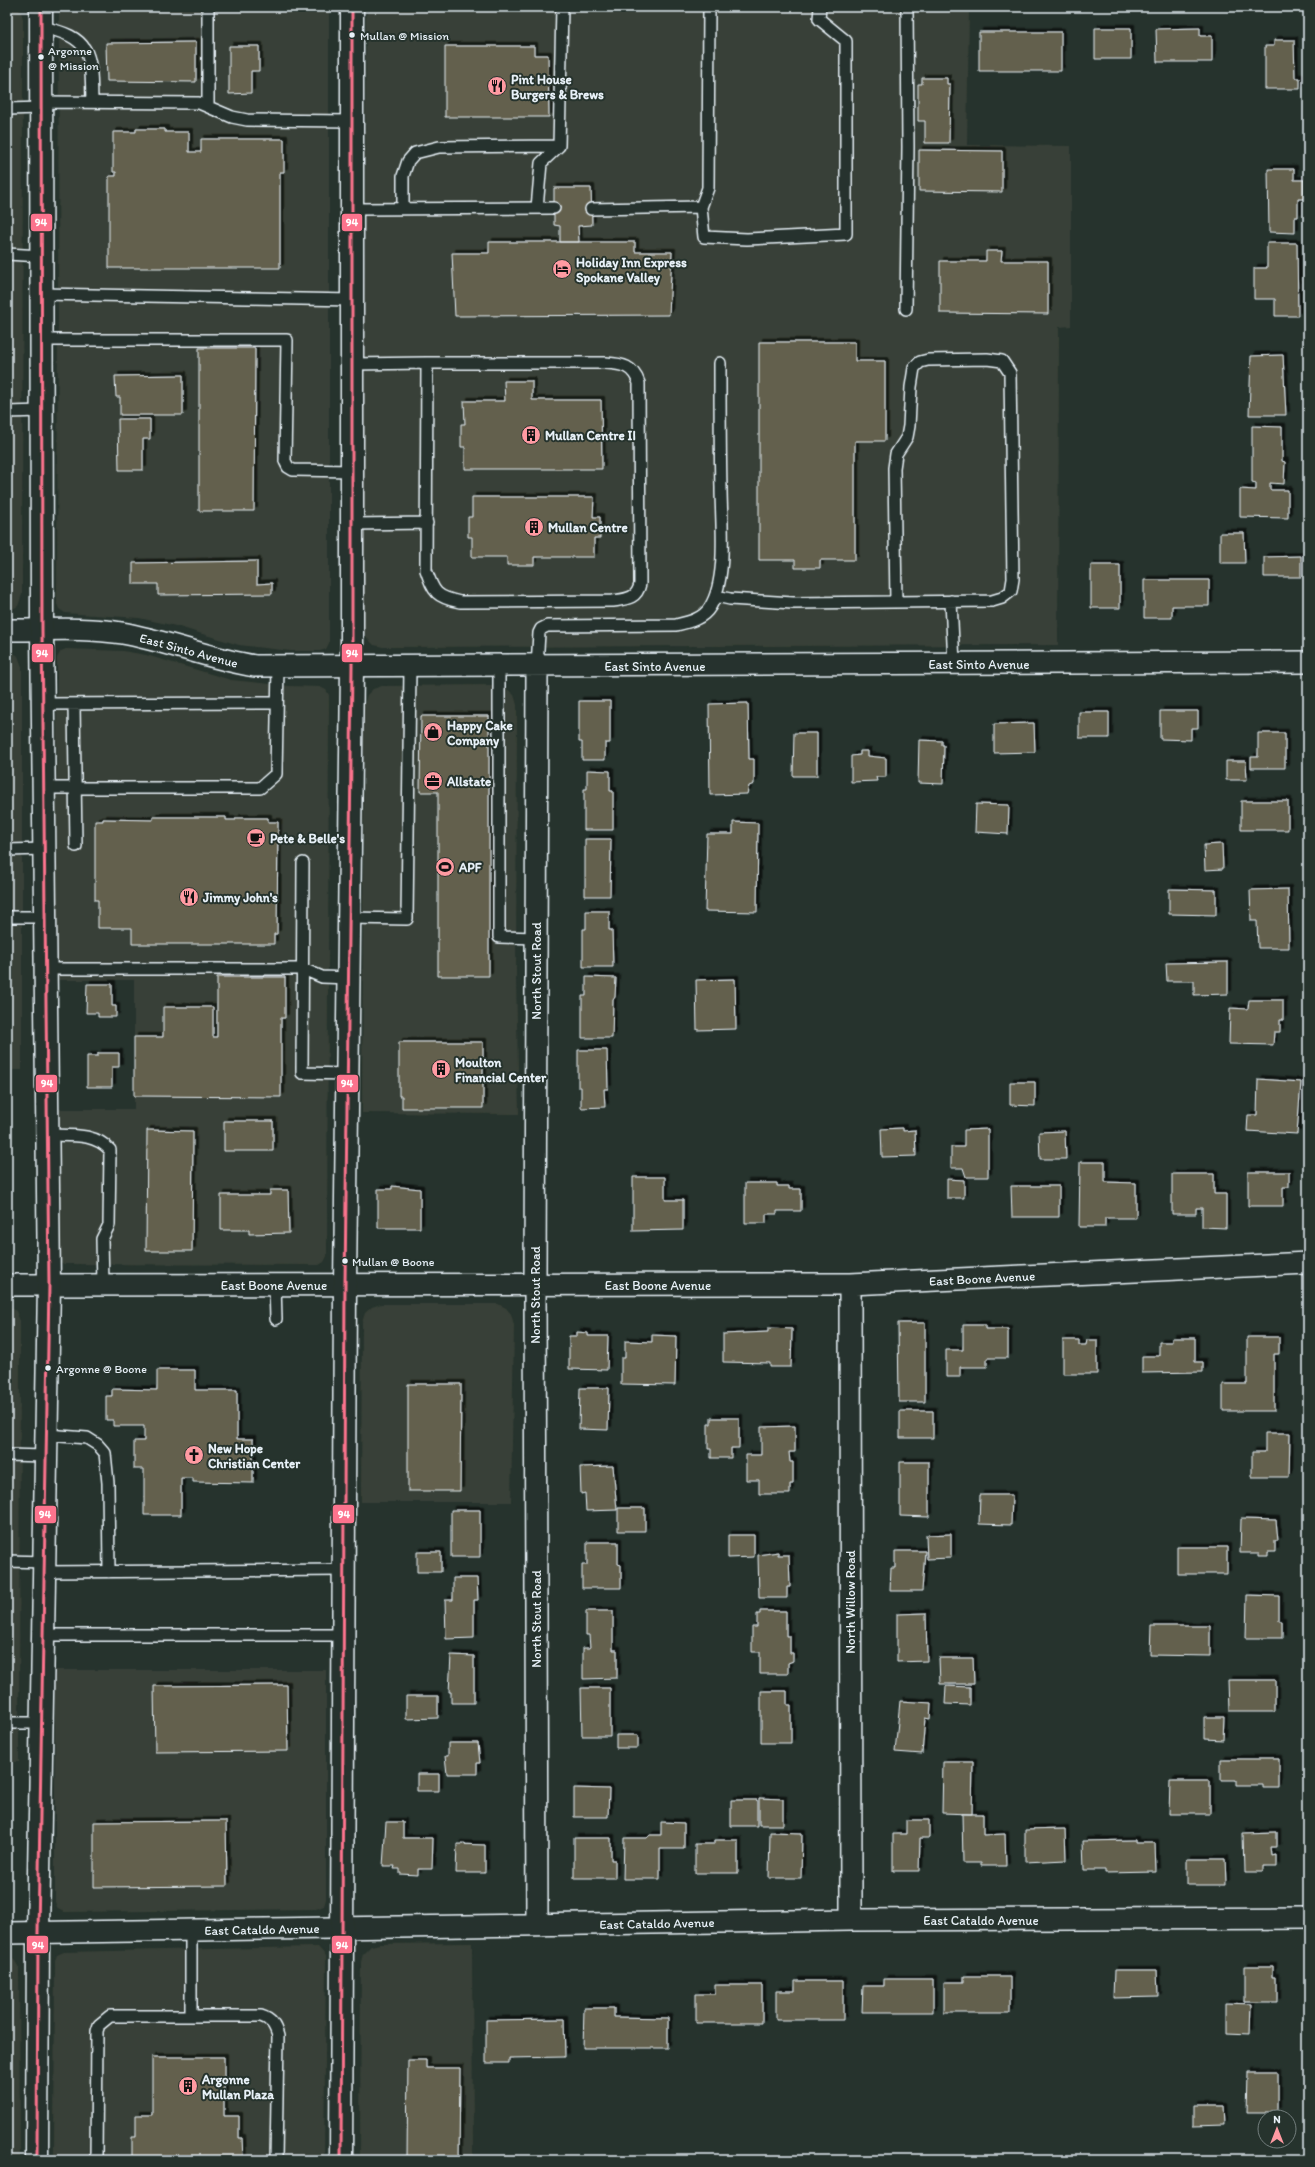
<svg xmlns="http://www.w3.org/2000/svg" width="1315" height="2167" viewBox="0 0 1315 2167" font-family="Itim,sans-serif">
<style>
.built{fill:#394137}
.building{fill:#64614e;stroke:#e8f1f8;filter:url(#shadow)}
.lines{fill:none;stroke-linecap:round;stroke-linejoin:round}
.service-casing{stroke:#e8f1f8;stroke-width:14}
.minor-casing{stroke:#e8f1f8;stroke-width:24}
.primary-casing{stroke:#e8f1f8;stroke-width:25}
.service{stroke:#26332d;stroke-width:11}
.minor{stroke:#26332d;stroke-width:21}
.primary{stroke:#26332d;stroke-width:22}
.bus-1-casing{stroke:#26332d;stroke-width:6}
.bus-1{stroke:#fc738d;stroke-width:3}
.bus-dot{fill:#e8f1f8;stroke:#26332d;stroke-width:1.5}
.labels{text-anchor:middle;stroke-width:4;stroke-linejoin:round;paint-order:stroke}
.bus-label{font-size:12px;fill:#e8f1f8;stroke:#26332d;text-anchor:start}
.poi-label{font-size:13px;font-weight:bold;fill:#e8f1f8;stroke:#26332d;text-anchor:start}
.street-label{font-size:13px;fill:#e8f1f8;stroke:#26332d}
.line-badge{stroke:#26332d;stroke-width:1.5}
.badge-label{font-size:11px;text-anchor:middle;font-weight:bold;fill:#fff}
</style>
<defs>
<filter id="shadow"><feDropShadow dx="3.5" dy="-3.5" stdDeviation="0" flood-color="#0009"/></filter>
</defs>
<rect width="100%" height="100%" fill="#26332d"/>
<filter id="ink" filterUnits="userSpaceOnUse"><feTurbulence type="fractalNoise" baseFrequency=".025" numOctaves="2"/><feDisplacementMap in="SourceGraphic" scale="8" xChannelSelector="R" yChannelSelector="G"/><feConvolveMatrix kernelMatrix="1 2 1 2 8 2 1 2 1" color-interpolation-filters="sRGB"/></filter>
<g filter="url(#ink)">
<!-- built -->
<path class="built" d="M7,7H16L21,12L23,19L22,594L18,606L7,612Z
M61,7H328L329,10V643L326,649L320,651H291L239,645L176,626L139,618L65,613L59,609L57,604L59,13Z
M372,7H969L967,145L1071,146V326L1059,327L1058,645L383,647L374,645L368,639L363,631L366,18L368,11Z
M7,649L18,656L22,667V1070H7Z
M66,649L123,651L146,655L231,680L289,686L320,687L326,690L329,695L327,1256L324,1262L319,1265L64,1264L58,1261L56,1109H134V980H56L57,658L61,651Z
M496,685L506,688L514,695L517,705L516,979L519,1114L362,1113L364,705L367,695L373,689L382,686Z
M381,1304H498L506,1308L511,1314L514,1325L511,1502H361L362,1323L365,1313L372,1307Z
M7,1305L16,1311L20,1321L19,1762H7Z
M55,1670H326V1899L324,1906L316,1909L64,1912L58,1909L55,1902Z
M472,1943L473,2160H360L361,1962L363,1954L371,1946L380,1944Z
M318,1947L326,1956L324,2160H54L55,1961L57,1955L64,1952Z
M7,1954L15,1961L19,1968L20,2160H7Z"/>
<!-- building -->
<path class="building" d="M1095,28H1131V59H1095Z
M1200,28V36H1212V62H1157L1156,29Z
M979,32H1061V71H979Z
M1274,40H1294L1295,78H1300V89H1265V46H1274Z
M196,42V82L107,81L106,43Z
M229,46H259V71H251V93L229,94Z
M445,46H534V55H548L549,117H445Z
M922,78H947V84H950L949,143H925V121H918V84H922Z
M136,129H165V132H189V152H201V139H284V172H280V268H109V176H116V172H113V132H136Z
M919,150L1002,151V192L919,191Z
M1268,169H1294V180H1304V199H1298V217H1295V233L1269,232Z
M554,188H591L592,225L578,226L579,242H560V226L554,225Z
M489,242H635V252H672L669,315L455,316L452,253H489Z
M1267,243H1297L1298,316H1275V299H1254V268H1267Z
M986,251H1002L1001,261H1048V314L940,313V261H986Z
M759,342H855V361H885V441H855V560H820V568H795V560H759Z
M199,348H255L254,511H199Z
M1283,355L1286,415H1249L1251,356Z
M183,375V415H120V397H116L115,376Z
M504,381H532V400H601L602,469H465V447H461V424H465L464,401H505Z
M118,419H150V439H143V470H119Z
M1252,426L1282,427V461L1285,462L1284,484L1270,483V490H1288V518L1240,517V489L1256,490V483L1252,482Z
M472,497H594L593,517H600V538H594V557H534V565H507V557H472V537H468V517H472Z
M1220,533H1244L1245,563H1220Z
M1301,556V577H1264V557Z
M257,561V584L272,583V594L158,595V584H133V563Z
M1091,565H1120V608H1091Z
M1144,580H1209V606H1172V618H1144Z
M579,701H610V743H605V760H582V742H579Z
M748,703L749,759H754V784L749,786L747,794L710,795L709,704Z
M1160,711H1198V728H1191V740L1160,739Z
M1079,712H1109V738H1079Z
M421,716H489V976H438V792H420Z
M1034,723L1035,752L994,753V724Z
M794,733H817V776H793Z
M1258,733H1285V768H1251V757H1258Z
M919,740L942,741V745H944L943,784L918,783Z
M860,751H868V756L886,758V777H876L877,781L851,782V756L860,755Z
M1226,761H1246L1247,780H1226Z
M587,770L610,771V791H613V830H584V789H587Z
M1241,801H1288V830H1241Z
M976,804L1009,805L1008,834L975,832Z
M153,817H226V820H236V818H268V822H278L277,934H274V944H132V928H98V900H95V821H103V819L153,820Z
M733,822L758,823L757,912L705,911L707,834H733Z
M585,839H611L610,896H585Z
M1222,844L1223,869L1205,870L1204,845Z
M1169,889L1216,890V915L1169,914Z
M1288,889L1289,948H1258L1257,921H1251L1250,890Z
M586,911H609V930H612L613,967H583V929H586Z
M1228,962V994L1194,995V981H1167L1166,963Z
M217,977H285V1018H281V1097L134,1096V1037H163V1007H213V1037H217Z
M586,977L616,978L615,997L613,1000L612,1038H582V996H586Z
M735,979L736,1029L697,1030L696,980Z
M87,984H112V1006H116V1017H98V1013H86Z
M1249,1000H1283V1020H1280V1032H1274L1273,1045L1229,1044L1230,1008L1248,1009Z
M399,1042H483V1108H402V1096H399Z
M578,1050H607L608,1089H604L605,1107L581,1108V1087H578Z
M98,1053H119V1067H112V1087H87V1056H98Z
M1258,1079L1301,1082L1297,1134L1247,1131L1248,1115H1257Z
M1010,1082H1035V1106L1010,1105Z
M224,1121H273V1151H224Z
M903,1128V1131L915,1130L916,1156L882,1157L881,1129Z
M988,1129V1177H966L963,1168H951V1147H964V1130Z
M147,1130L193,1131L192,1251H146Z
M1065,1131L1066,1159H1040L1039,1132Z
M1080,1162H1105V1182L1136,1183V1218H1105V1227H1079Z
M1248,1172H1289V1187H1283V1206H1248Z
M1172,1174H1214V1194H1226V1228L1202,1227V1208H1196V1214H1172Z
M633,1177H665V1200H683V1230L633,1231Z
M947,1179L964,1180V1198H947Z
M745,1183H777V1186H789V1189H801V1211H777V1214H766V1223H745Z
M392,1186L420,1189V1228H378V1189H392Z
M1011,1186H1059V1217H1012Z
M270,1190H288L289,1233L249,1234V1230H221V1195H270Z
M898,1323H925V1402H899Z
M963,1325H986V1329H1008V1358H987V1367H960V1377H946V1350H963Z
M768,1328L792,1329L791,1367H770V1363L723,1362V1334L768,1332Z
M577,1332L588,1333V1336H608L607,1370L569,1369V1336H577Z
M652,1335L676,1336L675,1385L621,1384V1358H625V1341L652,1342Z
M1247,1337H1279V1354H1274V1411H1223V1384H1247Z
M1172,1338H1195V1362H1203V1372L1142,1373V1356H1159V1342H1172Z
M1063,1340H1079V1345H1086L1087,1340H1097V1374H1063Z
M157,1370H195V1390H237V1439H253V1483L193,1482V1478H181V1515H144V1469H134V1441H144V1426H113V1420H106V1396H112V1389L157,1390Z
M408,1384H461L460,1491H408Z
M580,1388H609L608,1430L579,1429Z
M900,1411H933V1438H900Z
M711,1418H739V1448H731V1458H711V1449H708V1424H711Z
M795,1426V1452H789L790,1462H793V1484H790V1494H759V1480H746V1455H761V1427Z
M1265,1433H1290L1289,1477H1252V1452H1265Z
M900,1462H929V1517L900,1516Z
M613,1466L617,1510L586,1511L585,1493L581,1494L580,1467Z
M980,1495H1012L1011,1525L979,1524Z
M618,1508H645V1531H618Z
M451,1510H480V1557H451Z
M1241,1519L1276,1520L1278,1541H1275V1552H1268V1556H1259V1553H1240Z
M951,1534V1558L927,1559L926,1535Z
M728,1535H754V1557L728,1558Z
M587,1542H618V1564L621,1565V1588H582V1565H587Z
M1177,1547H1227V1574H1177Z
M895,1551H925L922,1591H890L891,1568H895Z
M417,1552H441V1572H417Z
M778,1552V1555H789L790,1587H787V1598H759L758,1555Z
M453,1578H477L478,1600H474V1638L446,1639L445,1600H453Z
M1247,1595L1279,1596V1621H1282V1638H1246Z
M586,1611H613V1650H617V1678L583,1679V1648H590L589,1635H586Z
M760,1611H786V1636H790V1653H793V1661L788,1663V1674H760V1652H752V1627H757V1614H760Z
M926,1613L927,1661L897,1662V1614Z
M1151,1626H1210V1656L1150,1655Z
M451,1655L474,1656V1703H451V1692H449Z
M939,1658H973L974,1684H940Z
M1228,1680H1275V1712H1229Z
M287,1685L288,1751L155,1752L154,1686Z
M946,1686L970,1687V1705L945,1704Z
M581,1688H610V1736H582Z
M761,1691H787V1705H791V1743H761Z
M406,1696H438V1718L406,1719Z
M900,1701L931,1703L930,1719L925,1718L922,1754L895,1752Z
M1204,1717H1224L1223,1740L1204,1739Z
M616,1735H638V1748H616Z
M448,1743H478L480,1763H477V1774H447L445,1756H448Z
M1221,1759H1279V1788H1263V1785H1236V1780H1221Z
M943,1762H973L972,1814L942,1813Z
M417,1774H439V1791H417Z
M1170,1781H1210V1814H1169Z
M574,1788L609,1789L608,1817H574Z
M759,1798L783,1799V1825H759Z
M731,1800H757V1826H731Z
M962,1814H983V1835L1005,1834L1006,1866H981V1863H963Z
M906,1820H929V1838H920L919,1871H893V1834H906Z
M226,1821L227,1886L94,1887V1822Z
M386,1822H403V1838H433L432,1869H418V1875L400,1874V1869H394L395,1866H383Z
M661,1822L684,1823V1849H660V1879H623L624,1838H647L650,1835H661Z
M1065,1829L1066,1860L1025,1862V1830Z
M770,1832L802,1833L801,1878H769Z
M1277,1832V1848H1271L1272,1857L1276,1856V1867H1263V1872H1243L1242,1833Z
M574,1838H611V1860H615V1878H574Z
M715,1840H738V1873H695V1844H715Z
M1135,1840V1843H1155L1156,1872L1105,1873V1870H1084L1083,1841Z
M457,1844L485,1845V1873H456Z
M1187,1859H1225L1226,1885H1187Z
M1244,1966H1274V1978H1277V2002H1244Z
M1114,1970H1157L1158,1997L1113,1998Z
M964,1976H1010V2013H944V1982H964Z
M884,1979H933V2012H862L863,1986H884Z
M795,1981H843V2020H776V1991H795Z
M715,1985H762V2023H696V1994H715Z
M1226,2004L1251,2005L1250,2034L1226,2033Z
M584,2008H614V2017L668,2018V2048H583Z
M564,2019L565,2057L509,2058V2063H486V2020Z
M152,2057H224V2116H239V2138H242L243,2160H132V2137H136V2115H152Z
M408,2060H426V2068H460L459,2160H407Z
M1247,2072H1278V2112H1246Z
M1194,2107H1224L1225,2125L1194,2126Z"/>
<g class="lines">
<!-- service casing -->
<g class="service-casing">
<path id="service" d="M208,7V106
M41,27C93,37 91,55 92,102
M41,102L199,103L232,117L247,120L352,121
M7,109L41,108
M701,207L704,237L747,239L846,234V41L819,19L820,7
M537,208L541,163L559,146L562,7
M353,209L554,208
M403,209V176L408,161L415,153L439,147L559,146
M591,209L701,207L708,188L709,7
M7,254L41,256
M42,294L353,300
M906,309L908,147L907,7
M42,340H287L285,461L288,467L293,470L353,471
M427,363H606C623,364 633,366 639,383L640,584C637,599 626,599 613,601L460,602C436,597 434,593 426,570Z
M352,364L427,363
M7,412L42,411
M353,524L427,523
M716,596L730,599L793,603L992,601L1002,598L1011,591L1013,579L1010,373L1002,361L987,359L928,360L920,362L914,368L911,387L909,426L907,437L896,454L894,468L896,602
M951,601L954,664
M499,665V937L536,938
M537,666L539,633L541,629L547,626L676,625C689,622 703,619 710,607C728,578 721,522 721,488C720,446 720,405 720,363
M43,704L277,703
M74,704L76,846
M44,788H260L276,774L278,666
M7,850L45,849
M303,863L302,1073L348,1074
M7,917H45
M349,918L407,919L410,667
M45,969H303L322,977L349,978
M48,1135C70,1136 94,1132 110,1150L109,1225L102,1239L103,1284
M275,1285L276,1319
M47,1435L87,1438L98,1445L105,1453L108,1483L109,1572
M7,1455L46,1456
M7,1561L45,1562
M44,1572L344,1570
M43,1635H344
M7,1723H42
M191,1930V2016
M96,2160L97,2031L99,2025L110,2016H261C271,2019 275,2025 278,2036L276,2160"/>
</g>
<!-- minor casing -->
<g class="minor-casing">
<path id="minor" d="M7,630C45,630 85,627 122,633C167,641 210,659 255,666L1308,662
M850,1284L851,1920
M7,1285L850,1284L1308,1263
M537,1924L535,1285L537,666
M7,1933L851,1920L1308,1918"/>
</g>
<!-- primary casing -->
<g class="primary-casing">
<path id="primary" d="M37,2160L38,1933L49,1284L42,630L41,7
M341,2160L345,1285L352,667V7"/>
</g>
<!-- service -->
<use href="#service" class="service"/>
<!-- minor -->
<use href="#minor" class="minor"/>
<!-- primary -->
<use href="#primary" class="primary"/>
<!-- bus-1 casing -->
<g class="bus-1-casing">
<path id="bus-1" d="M37,2160L38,1933L49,1284L42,630L41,7
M341,2160L345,1285L352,667V7"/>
</g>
<!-- bus-1 -->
<use href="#bus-1" class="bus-1"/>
</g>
</g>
<!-- icons -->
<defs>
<g id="restaurant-disc" transform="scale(1)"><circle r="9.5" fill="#ff9aa2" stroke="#26332d"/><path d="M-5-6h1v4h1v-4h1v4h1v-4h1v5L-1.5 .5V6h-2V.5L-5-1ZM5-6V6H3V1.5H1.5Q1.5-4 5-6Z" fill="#111"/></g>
<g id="hotel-disc" transform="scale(1)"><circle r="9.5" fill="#ff9aa2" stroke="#26332d"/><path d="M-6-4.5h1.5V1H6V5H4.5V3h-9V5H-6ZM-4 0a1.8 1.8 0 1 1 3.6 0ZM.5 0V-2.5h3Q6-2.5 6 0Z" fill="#111"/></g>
<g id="building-disc" transform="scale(1)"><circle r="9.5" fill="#ff9aa2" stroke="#26332d"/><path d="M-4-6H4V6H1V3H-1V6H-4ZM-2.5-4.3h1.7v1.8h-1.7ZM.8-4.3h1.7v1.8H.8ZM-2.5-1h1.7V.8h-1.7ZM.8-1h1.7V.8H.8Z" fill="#111"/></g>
<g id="shop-disc" transform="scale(1)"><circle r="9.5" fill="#ff9aa2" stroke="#26332d"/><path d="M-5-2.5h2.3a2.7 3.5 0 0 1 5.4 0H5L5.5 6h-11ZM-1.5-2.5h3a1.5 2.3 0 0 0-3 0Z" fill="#111"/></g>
<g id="office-disc" transform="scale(1)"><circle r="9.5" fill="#ff9aa2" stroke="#26332d"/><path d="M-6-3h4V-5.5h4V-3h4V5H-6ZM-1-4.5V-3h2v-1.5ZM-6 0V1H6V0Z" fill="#111"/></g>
<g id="cafe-disc" transform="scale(1)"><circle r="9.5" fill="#ff9aa2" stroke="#26332d"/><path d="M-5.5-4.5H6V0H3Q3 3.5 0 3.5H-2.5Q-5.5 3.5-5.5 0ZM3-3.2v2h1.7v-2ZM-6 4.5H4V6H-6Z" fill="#111"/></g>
<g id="stadium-disc" transform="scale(1)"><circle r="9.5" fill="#ff9aa2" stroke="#26332d"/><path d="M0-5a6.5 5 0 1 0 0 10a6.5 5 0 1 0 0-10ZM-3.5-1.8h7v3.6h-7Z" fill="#111"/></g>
<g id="church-disc" transform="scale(1)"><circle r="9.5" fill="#ff9aa2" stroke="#26332d"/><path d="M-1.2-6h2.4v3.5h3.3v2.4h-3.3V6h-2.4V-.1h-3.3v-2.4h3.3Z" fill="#111"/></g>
</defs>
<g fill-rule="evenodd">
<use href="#restaurant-disc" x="497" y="86"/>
<use href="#hotel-disc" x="562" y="269"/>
<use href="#building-disc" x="531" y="435"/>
<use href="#building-disc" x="534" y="527"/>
<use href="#shop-disc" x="433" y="732"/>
<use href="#office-disc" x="433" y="781"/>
<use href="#cafe-disc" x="256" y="838"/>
<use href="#stadium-disc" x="445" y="867"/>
<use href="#restaurant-disc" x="189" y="897"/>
<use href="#building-disc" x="441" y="1069"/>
<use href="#church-disc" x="194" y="1455"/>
<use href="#building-disc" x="188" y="2086"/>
</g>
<!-- markers -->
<g class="bus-dot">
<circle cx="352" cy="35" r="3.5"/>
<circle cx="41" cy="57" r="3.5"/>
<circle cx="345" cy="1261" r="3.5"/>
<circle cx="48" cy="1368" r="3.5"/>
</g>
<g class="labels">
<!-- bus labels -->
<g class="bus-label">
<text x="360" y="40">Mullan @ Mission</text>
<text x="48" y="55">Argonne<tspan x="48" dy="15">@ Mission</tspan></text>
<text x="352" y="1266">Mullan @ Boone</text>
<text x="56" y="1373">Argonne @ Boone</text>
</g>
<!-- poi labels -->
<g class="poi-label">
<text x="511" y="84">Pint House<tspan x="511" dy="15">Burgers &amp; Brews</tspan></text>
<text x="576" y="267">Holiday Inn Express<tspan x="576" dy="15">Spokane Valley</tspan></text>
<text x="545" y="440">Mullan Centre II</text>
<text x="548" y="532">Mullan Centre</text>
<text x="447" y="730">Happy Cake<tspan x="447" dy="15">Company</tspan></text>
<text x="447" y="786">Allstate</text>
<text x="270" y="843">Pete &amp; Belle's</text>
<text x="459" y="872">APF</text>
<text x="203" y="902">Jimmy John's</text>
<text x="455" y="1067">Moulton<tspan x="455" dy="15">Financial Center</tspan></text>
<text x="208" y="1453">New Hope<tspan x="208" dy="15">Christian Center</tspan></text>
<text x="202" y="2084">Argonne<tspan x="202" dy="15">Mullan Plaza</tspan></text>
</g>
<!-- street labels -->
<g class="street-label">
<text transform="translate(189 650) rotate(15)" y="5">East Sinto Avenue</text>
<text x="979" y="669">East Sinto Avenue</text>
<text x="655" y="671">East Sinto Avenue</text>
<text transform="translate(536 971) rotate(-90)" y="5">North Stout Road</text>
<text transform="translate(982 1278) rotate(-3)" y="5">East Boone Avenue</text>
<text x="274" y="1290">East Boone Avenue</text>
<text x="658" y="1290">East Boone Avenue</text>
<text transform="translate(535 1295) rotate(-90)" y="5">North Stout Road</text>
<text transform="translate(850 1602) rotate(-90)" y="5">North Willow Road</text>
<text transform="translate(536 1619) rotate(-90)" y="5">North Stout Road</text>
<text x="981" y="1925">East Cataldo Avenue</text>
<text transform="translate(657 1923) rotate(-1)" y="5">East Cataldo Avenue</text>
<text transform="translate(262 1929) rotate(-1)" y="5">East Cataldo Avenue</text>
</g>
</g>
<g class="line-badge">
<rect x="341" y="213" width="22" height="19" rx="4" fill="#fc738d"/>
<rect x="30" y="213" width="23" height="19" rx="4" fill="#fc738d"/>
<rect x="341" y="643" width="22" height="20" rx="4" fill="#fc738d"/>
<rect x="31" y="643" width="23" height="20" rx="4" fill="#fc738d"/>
<rect x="336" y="1074" width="23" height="19" rx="4" fill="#fc738d"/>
<rect x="35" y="1074" width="23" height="19" rx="4" fill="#fc738d"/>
<rect x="332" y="1504" width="23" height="20" rx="4" fill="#fc738d"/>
<rect x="34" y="1505" width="23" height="19" rx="4" fill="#fc738d"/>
<rect x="26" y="1935" width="23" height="19" rx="4" fill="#fc738d"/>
<rect x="331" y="1935" width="22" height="19" rx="4" fill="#fc738d"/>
</g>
<g class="badge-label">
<text x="352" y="226">94</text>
<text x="41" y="226">94</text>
<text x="352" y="657">94</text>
<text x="42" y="657">94</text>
<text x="347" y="1087">94</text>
<text x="47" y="1087">94</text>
<text x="344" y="1518">94</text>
<text x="45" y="1518">94</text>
<text x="38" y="1949">94</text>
<text x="342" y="1949">94</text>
</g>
<!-- margin -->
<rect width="1315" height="2167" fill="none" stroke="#26332d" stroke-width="24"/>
<rect x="12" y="12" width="1291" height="2143" fill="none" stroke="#e8f1f8" stroke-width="1.5" filter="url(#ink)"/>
<!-- north arrow -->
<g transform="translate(1277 2129)"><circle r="19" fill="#26332d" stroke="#747f7e"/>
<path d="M0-3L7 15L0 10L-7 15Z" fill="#ff9aa2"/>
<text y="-6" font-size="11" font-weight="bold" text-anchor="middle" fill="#e8f1f8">N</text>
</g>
</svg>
